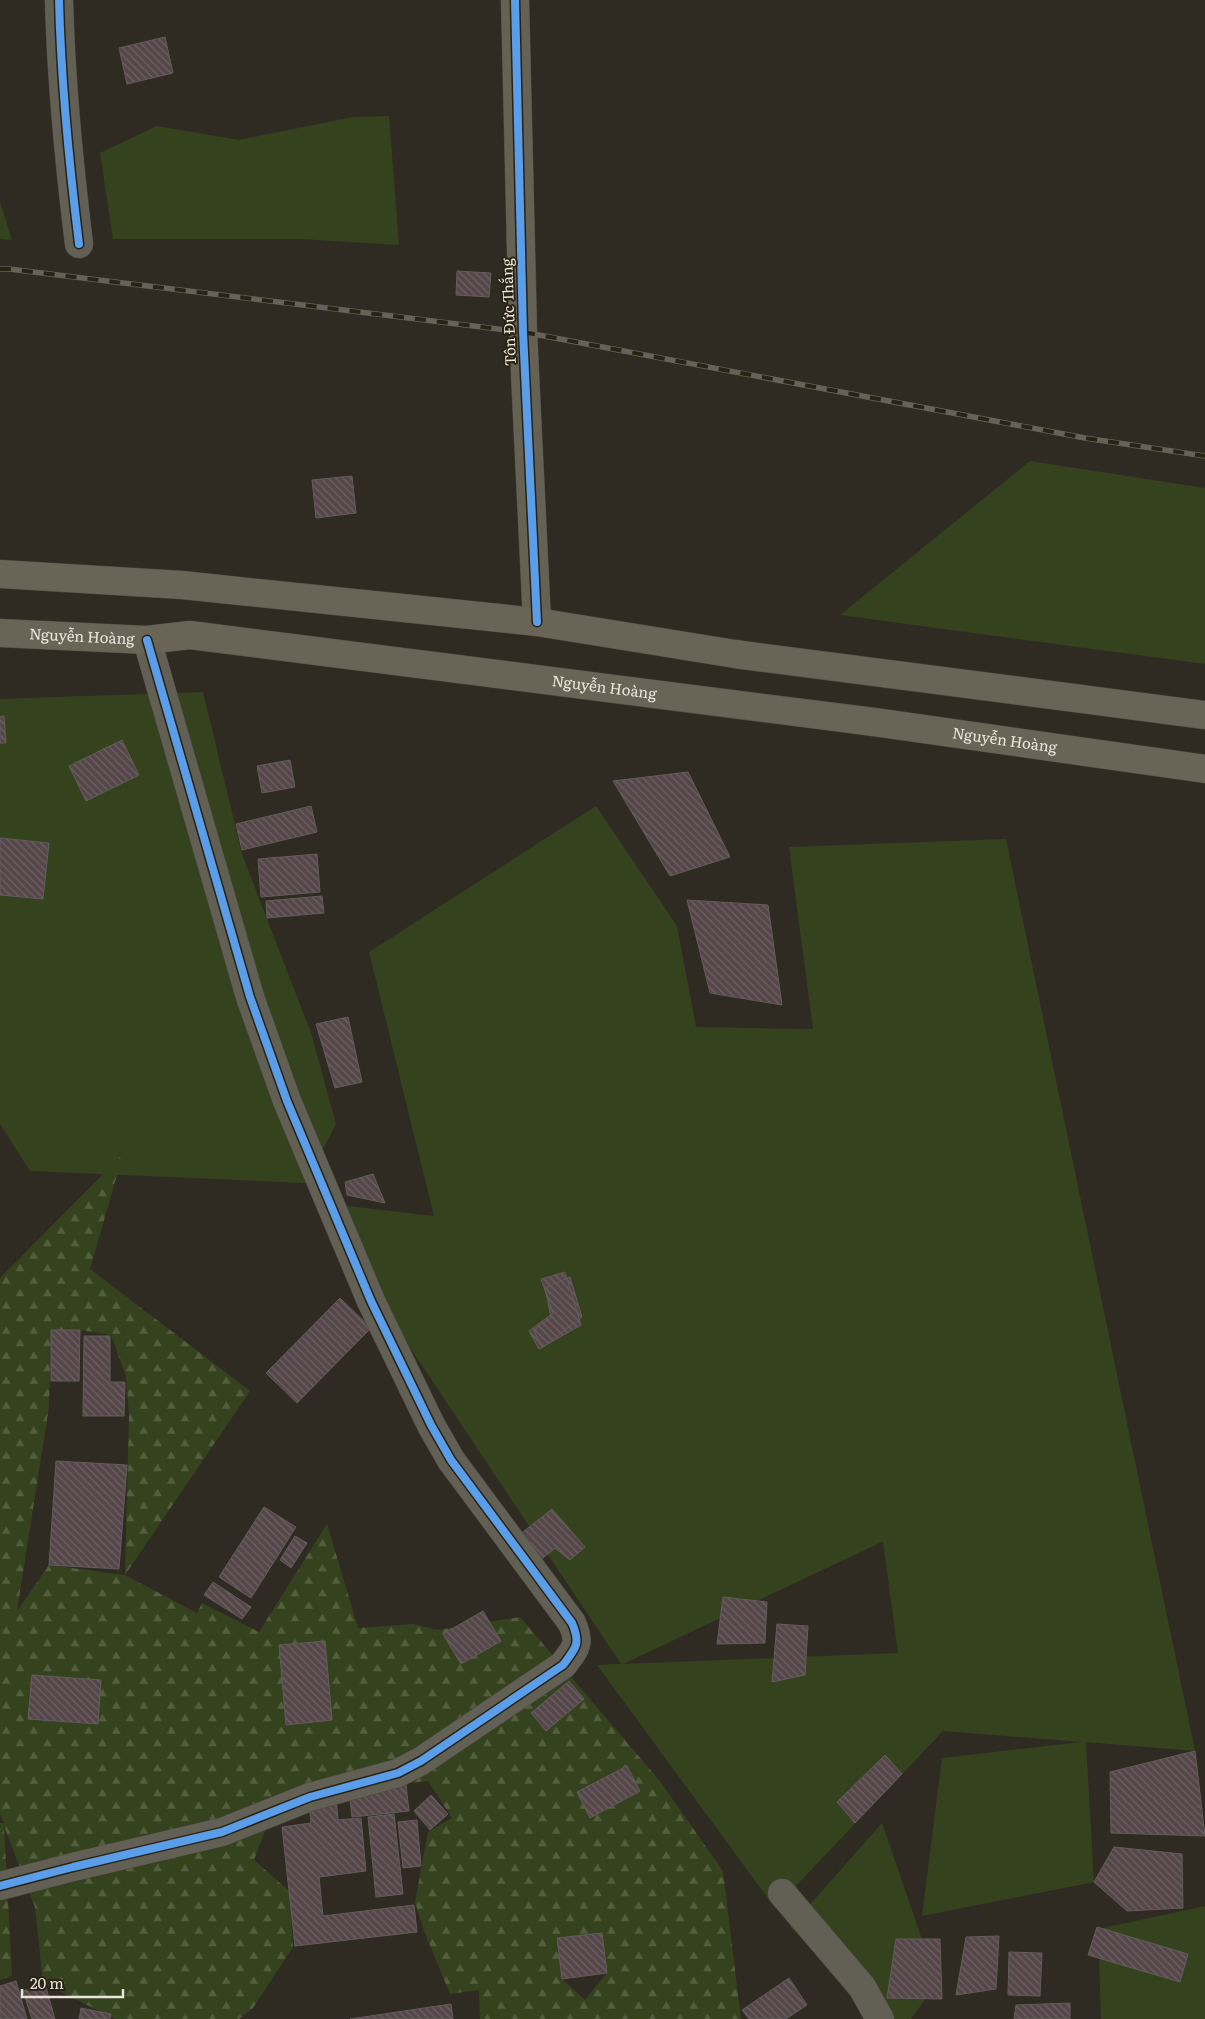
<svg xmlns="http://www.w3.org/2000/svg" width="1205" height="2019" viewBox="0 0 1205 2019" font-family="Literata,serif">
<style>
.green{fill:#34431d;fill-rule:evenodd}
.forest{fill:url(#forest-firs);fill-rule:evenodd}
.building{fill:url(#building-back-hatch);stroke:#625c5b}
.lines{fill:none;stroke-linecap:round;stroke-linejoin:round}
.street-casing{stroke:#4c4841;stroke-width:29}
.secondary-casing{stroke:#4c4841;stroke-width:29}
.highway-casing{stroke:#4c4841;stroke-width:29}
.street{stroke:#625f55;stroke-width:28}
.secondary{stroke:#656155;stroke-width:28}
.highway{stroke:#696456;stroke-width:28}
.rail-casing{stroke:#66625a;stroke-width:5.5}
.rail{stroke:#2a2314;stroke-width:4;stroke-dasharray:11;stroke-linecap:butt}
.cycleway-casing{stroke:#2a2314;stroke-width:11}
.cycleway{stroke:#5a9eea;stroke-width:8}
.labels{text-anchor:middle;stroke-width:4;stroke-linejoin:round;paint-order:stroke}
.street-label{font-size:15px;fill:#eae5dc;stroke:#2a2314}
</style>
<defs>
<pattern id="forest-firs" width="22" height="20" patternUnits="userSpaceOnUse" patternTransform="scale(1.25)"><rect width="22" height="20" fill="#34431d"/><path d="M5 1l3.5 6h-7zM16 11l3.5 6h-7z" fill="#525e3d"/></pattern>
<pattern id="building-back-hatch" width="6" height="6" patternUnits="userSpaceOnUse" patternTransform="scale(1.25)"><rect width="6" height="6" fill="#55464a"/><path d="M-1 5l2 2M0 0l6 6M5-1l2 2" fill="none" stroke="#6e6164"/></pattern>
</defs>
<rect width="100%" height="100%" fill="#2f2b23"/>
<!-- green -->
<path class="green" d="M389,116L399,245L301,239H113L100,153L157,126L239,140L353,117Z
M0,202L12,240L0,239Z
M1030,461L1205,488V664L840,615Z
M203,692L242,854L311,1033L336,1124L305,1183L30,1171L0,1124V699Z
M596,806L677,926L696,1027L813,1029L789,847L1006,839L1195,1751L1086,1742L1094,1882L922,1916L942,1758L1082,1742L943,1731L775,1908L597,1665L621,1664L313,1202L434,1216L369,952ZM883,1542L898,1653L623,1664L882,1542Z
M882,1823L937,1983L911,2019H892L790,1927Z
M1205,1906V2019H1101L1098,1929Z"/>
<!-- forest -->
<path class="forest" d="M123,1154L90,1269L250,1391L125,1575L197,1613L202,1603L259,1632L327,1524L358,1628L413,1624L438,1630L520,1617L659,1780L723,1871L741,2019H480L479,1990L450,1994L424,1931L415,1902L428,1832L452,1818L428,1781L400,1784L272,1812L254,1860L289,1891L293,1947L253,2008L239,2019H115L43,1983L35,1907L4,1826L12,1976L0,1980V1823H4L0,1814V1278ZM51,1330H80L111,1335L126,1376L129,1415L125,1575L49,1565L17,1611L49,1407ZM324,1641L332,1720L286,1725L279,1645ZM32,1676L101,1680L98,1724L28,1719ZM601,1933L607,1973L585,2000L562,1979L557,1939Z"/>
<!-- building -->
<path class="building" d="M165,37L173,73L127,84L119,48Z
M457,271L491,273L489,297L456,295Z
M352,476L356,513L316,518L312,480Z
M4,716L6,743H0V717Z
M122,740L139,775L86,801L69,766Z
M290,760L295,787L262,793L257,766Z
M688,772L730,857L670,876L613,781Z
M311,806L317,832L242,850L236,824Z
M0,838L49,843L43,899L0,895Z
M317,854L320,892L261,897L258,859Z
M322,896L324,913L267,918L266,901Z
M687,900L768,905L782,1005L710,993Z
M348,1017L362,1082L335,1088L316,1024Z
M373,1174L385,1203L347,1195L345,1182Z
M565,1272L581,1325L539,1349L529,1331L553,1313L541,1279Z
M570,1277L582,1317L542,1348L534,1330L551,1317L545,1288Z
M340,1298L371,1328L297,1403L266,1373Z
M51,1330H80L79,1381H51Z
M84,1336H110V1382H125L124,1416H83Z
M56,1461L127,1465L119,1569L49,1565Z
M264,1507L296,1527L251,1598L219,1577Z
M552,1509L585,1547L570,1560L555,1548L537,1563L514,1539Z
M295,1536L307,1543L291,1568L280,1560Z
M213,1582L251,1607L242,1619L204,1595Z
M723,1597L767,1602L765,1643L717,1644Z
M483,1611L501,1641L461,1664L443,1634Z
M777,1624L808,1626L805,1675L772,1682Z
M325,1641L332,1720L286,1725L279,1645Z
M32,1675L101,1680L98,1724L28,1719Z
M569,1681L584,1699L546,1731L531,1713Z
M1195,1751L1205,1836L1111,1833L1110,1772Z
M885,1755L902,1774L855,1823L837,1802Z
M627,1766L640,1791L590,1818L577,1792Z
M406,1785L409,1811L352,1817L349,1791Z
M431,1795L448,1814L430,1830L414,1811Z
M336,1797L338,1820L361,1818L366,1871L319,1877L323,1916L414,1905L417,1932L295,1946L282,1827L311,1823L309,1800Z
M394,1814L403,1894L376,1897L368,1817Z
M417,1820L421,1866L403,1868L398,1822Z
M1114,1847L1182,1854L1183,1908L1127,1911L1094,1882Z
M1097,1927L1188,1954L1180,1982L1088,1955Z
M602,1933L607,1973L562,1979L557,1938Z
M999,1936L996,1989L956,1995L966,1937Z
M896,1939H940L942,1999L887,1998Z
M1009,1952L1042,1953L1040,1996L1008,1995Z
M789,1978L807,2005L786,2019H749L742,2010Z
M16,1981L27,2019H0V1986Z
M45,1984L55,2019H32L23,1991Z
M1070,2003V2019H1014L1016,2005Z
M451,2004L453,2019H350Z
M81,2008L111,2014L110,2019H79Z"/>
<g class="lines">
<!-- street casing -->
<g class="street-casing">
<path id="street" d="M59,0C61,82 69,163 79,244
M0,1886L73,1867L222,1832L310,1797L398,1773L421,1761L563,1665C576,1648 581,1644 572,1623L451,1460L431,1425L371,1301L287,1101L250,997L147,640
M782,1893L862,1987L880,2019"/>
</g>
<!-- secondary casing -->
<g class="secondary-casing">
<path id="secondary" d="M515,0L523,332L537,622"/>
</g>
<!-- highway casing -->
<g class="highway-casing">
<g id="highway">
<path d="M0,574L182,585L537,622L735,654L1205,715"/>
<path id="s1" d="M0,633L147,640L190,635L874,722L1205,769"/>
</g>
</g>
<!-- street -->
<use href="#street" class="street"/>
<!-- secondary -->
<use href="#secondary" class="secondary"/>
<!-- highway -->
<use href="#highway" class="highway"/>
<!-- rail casing -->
<g class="rail-casing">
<path id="rail" d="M0,269H9L523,332L1085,438L1205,456"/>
</g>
<!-- rail -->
<use href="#rail" class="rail"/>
<!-- cycleway casing -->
<g class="cycleway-casing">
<path id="cycleway" d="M59,0C61,82 69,163 79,244
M515,0L523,332L537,622
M0,1886L73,1867L222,1832L310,1797L398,1773L421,1761L563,1665C576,1648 581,1644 572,1623L451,1460L431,1425L371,1301L287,1101L250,997L147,640"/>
</g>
<!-- cycleway -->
<use href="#cycleway" class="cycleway"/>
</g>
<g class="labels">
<!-- street labels -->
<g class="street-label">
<text transform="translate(509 312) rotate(-92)" y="5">Tôn Đức Thắng</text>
<text dy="5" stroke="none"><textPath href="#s1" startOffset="82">Nguyễn Hoàng</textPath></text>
<text dy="5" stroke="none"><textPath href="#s1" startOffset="608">Nguyễn Hoàng</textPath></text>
<text dy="5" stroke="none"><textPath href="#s1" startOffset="1012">Nguyễn Hoàng</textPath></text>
</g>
</g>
<!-- scale -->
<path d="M22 1989v8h101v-8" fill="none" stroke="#eae5dc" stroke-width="2.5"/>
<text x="30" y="1989" font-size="15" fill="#eae5dc" stroke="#2a2314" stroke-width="4" paint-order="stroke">20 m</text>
</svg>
